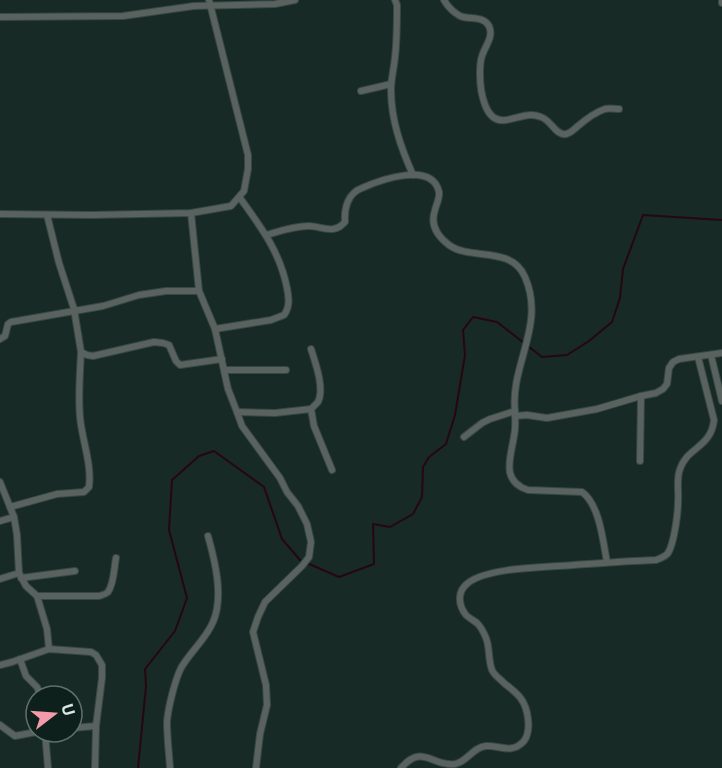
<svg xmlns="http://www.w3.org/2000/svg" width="722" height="768" font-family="'Public Sans',sans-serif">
	<rect width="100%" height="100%" fill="#172a25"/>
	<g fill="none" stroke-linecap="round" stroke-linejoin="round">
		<polyline stroke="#26070f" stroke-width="2" points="138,768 146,686 145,669 175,631 187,598 169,530 172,480 199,456 214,451 264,487 282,539 300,560 339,577 374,564 373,524 390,527 413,514 422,497 423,467 429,457 446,444 455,415 465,355 463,330 473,317 497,322 542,357 567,355 589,341 612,322 620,298 623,269 643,215 722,220"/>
		<g stroke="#364843" stroke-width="8">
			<g id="street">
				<path d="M 395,0 L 397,5 C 397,23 397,40 395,57 C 394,68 391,79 391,90 C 391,120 401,148 413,175"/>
				<path d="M 444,0 C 448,7 453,12 460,16 C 469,20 483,15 489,26 C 494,37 485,46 482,56 C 480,61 480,68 480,74 C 480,89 484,124 506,120 C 519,118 528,112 541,117 C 551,120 556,136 566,134 C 571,133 574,129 578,126 C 585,120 596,112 605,109 C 609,108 615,109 619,109"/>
				<polyline points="722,1 722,3"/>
				<polyline points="0,17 123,16 194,6 275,4 295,0"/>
				<polyline points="361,91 391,84"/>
				<polyline points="191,213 199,291 215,329 228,389 237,412 242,426 280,478 287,492 298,506 307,524 311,542 309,557 302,566 265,602 258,617 253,632 266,685 267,705 260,734 256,768"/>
				<polyline points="0,214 91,215 191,213 231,206 244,191 248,169 248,155 209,0"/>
				<polyline points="47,215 59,263 74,309 81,352 87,355 93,356 154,342 163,343 169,345 176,361 180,365 222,359"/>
				<path d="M 266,235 C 280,231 294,226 309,226 C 317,226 325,230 333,229 C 339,228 341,226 345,222 C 344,208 348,193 362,188 C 380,180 432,161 439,192 C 440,198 436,205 435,210 C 430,224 437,236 449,245 C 471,261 511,245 525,277 C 546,325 510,365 515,411"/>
				<path d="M 215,329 L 271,320 L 284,315 C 290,307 289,298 287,288 C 280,252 261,227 240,198"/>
				<polyline points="0,339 5,336 8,324 11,322 103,306 139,295 166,291 199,291"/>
				<path d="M 311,349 C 315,362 325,388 318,402 C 316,404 313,407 311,409 L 314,426 L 332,470"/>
				<polyline points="711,355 722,401"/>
				<polyline points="225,370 286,370"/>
				<polyline points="237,412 275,413 311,409"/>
				<polyline points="515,416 527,415 547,418 597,409 641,396 656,393 663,389 667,384 669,368 673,362 679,359 722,353"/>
				<path d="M 464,437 L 482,423 L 490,419 L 515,411 C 515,419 516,428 514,436 C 511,457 500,481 528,490 L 582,492 C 600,505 603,542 607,562"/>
				<polyline points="640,461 641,396"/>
				<polyline points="0,482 14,517 17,535 19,573 26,586 37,596 47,629 49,649"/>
				<path d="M 10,507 L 57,494 L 84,492 L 89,487 C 92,464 82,440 80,417 C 78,395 80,374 81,352"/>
				<polyline points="0,521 14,517"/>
				<polyline points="21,578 75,571"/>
				<polyline points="0,579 19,573"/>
				<path d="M 37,596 L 99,596 C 102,595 105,595 108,592 C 114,584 114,568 116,558"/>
				<polyline points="20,659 26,676 37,687 41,696"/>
				<polyline points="0,665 12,662 49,649 91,652 96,655 102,665 102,678 96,726 95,768"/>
				<polyline points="0,725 15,736 36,732"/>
				<polyline points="72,728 96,726"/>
				<polyline points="45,732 48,768"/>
				<path d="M 170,768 C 169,753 167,737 167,722 C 168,708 175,680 181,668 C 190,652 206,639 213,622 C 224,597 215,561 208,536"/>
				<path d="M 401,768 C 423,743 432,767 455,764 C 467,762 473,747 486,746 C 500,745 511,755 524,741 C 529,734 529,727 528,719 C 526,700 518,694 504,683 C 500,679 494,675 492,670 C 488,660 490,648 486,638 C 484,633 481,627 477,623 C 473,620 469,618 466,615 C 458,605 457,591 468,583 C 488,567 549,567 574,565 C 602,563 629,561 656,560 C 661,558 665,557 668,553 C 674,544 678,513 678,502 C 679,491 676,479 680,469 C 687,447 711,448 714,420 L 698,357"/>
			</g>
		</g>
		<use href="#street" stroke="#59625f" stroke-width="6"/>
	</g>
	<g transform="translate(54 714) rotate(73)"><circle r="28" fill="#0e201b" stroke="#60706b" stroke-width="1.5"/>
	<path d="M0-4.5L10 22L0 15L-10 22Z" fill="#f39aab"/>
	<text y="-9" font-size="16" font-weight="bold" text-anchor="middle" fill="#dbe7e3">U</text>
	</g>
</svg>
